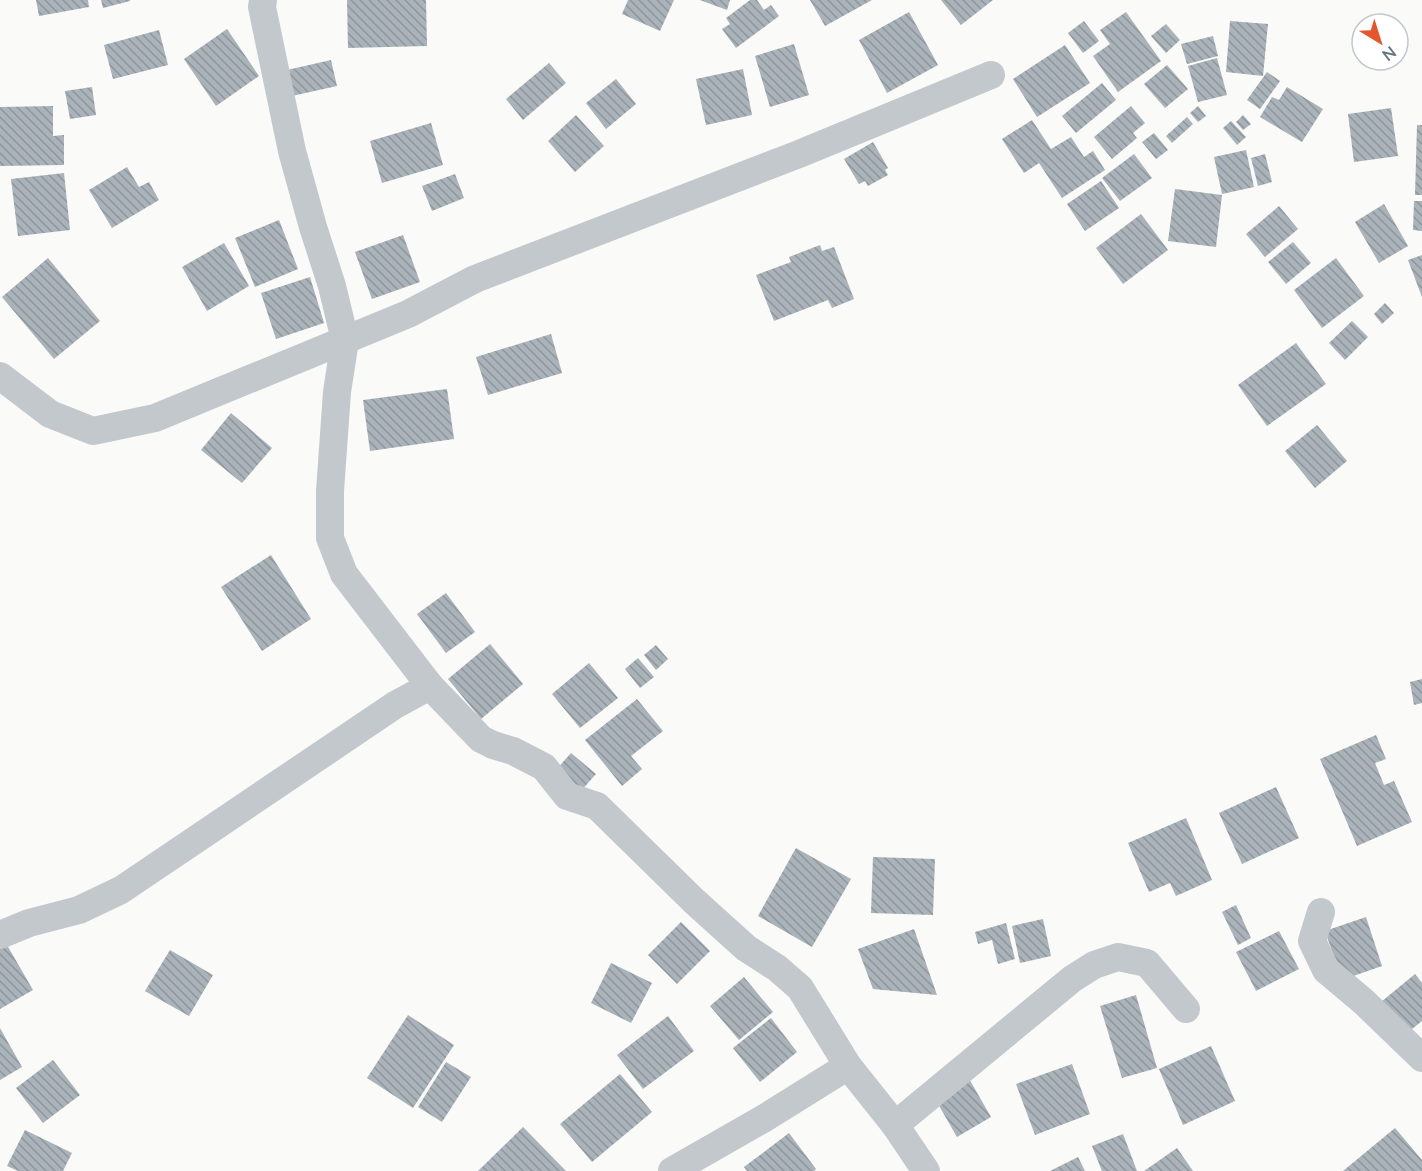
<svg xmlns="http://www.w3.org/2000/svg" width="1422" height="1171" font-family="Lato,sans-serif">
	<defs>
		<pattern id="building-back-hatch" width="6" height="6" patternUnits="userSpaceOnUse" patternTransform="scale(1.5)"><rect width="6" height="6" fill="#aab3b9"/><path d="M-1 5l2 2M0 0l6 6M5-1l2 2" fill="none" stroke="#8e969c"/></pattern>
	</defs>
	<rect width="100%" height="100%" fill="#fafaf8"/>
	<g fill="url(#building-back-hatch)">
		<polygon points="36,0 88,0 89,7 39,16"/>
		<polygon points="101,0 130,0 130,1 103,8"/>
		<polygon points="347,0 426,0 427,46 348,48"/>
		<polygon points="628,0 674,0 660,31 622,14"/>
		<polygon points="700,0 730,0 727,10"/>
		<polygon points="750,0 757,0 764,10 771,5 779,16 736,48 722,29 730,24 726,18"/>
		<polygon points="810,0 872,0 825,26"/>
		<polygon points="941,0 993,0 961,25"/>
		<polygon points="909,12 938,65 887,93 859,40"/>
		<polygon points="1126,12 1161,61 1118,92 1093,56 1110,44 1100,30"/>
		<polygon points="1084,21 1099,41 1083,53 1068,33"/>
		<polygon points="1230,21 1268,24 1263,76 1226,72"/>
		<polygon points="1166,24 1180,40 1166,53 1151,36"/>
		<polygon points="227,29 259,76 216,106 184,59"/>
		<polygon points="159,30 168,65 113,79 104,45"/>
		<polygon points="1213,36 1218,56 1187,64 1181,44"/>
		<polygon points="794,44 809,95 770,107 755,56"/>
		<polygon points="1065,45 1090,83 1037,117 1013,79"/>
		<polygon points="1217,58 1227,95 1198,102 1188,66"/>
		<polygon points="331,60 337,86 292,96 287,70"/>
		<polygon points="549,63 566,83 523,120 506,99"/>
		<polygon points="1167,65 1188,89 1165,108 1144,84"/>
		<polygon points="743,69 752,115 706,125 696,79"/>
		<polygon points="1267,72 1280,81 1260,109 1247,100"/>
		<polygon points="616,79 636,104 606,129 586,103"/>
		<polygon points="1102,83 1116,100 1076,133 1062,116"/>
		<polygon points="92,87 96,115 70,119 65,91"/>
		<polygon points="1287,87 1323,109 1302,142 1260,117 1272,97 1279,100"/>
		<polygon points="53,106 53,136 64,135 64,165 0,166 0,107"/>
		<polygon points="1131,106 1145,123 1133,133 1137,138 1112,159 1094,137"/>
		<polygon points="1198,106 1206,116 1198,122 1190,113"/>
		<polygon points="1391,108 1398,156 1354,162 1348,114"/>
		<polygon points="576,115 604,146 575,172 548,141"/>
		<polygon points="1243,115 1251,124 1243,130 1236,122"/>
		<polygon points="1187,117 1193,124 1172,143 1166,136"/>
		<polygon points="1032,120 1051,149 1071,137 1084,157 1093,151 1105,170 1062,198 1039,163 1024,173 1002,139"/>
		<polygon points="1231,121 1246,137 1237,145 1223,128"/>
		<polygon points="431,123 443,165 382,183 370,141"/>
		<polygon points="1417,125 1422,125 1422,195 1415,195"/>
		<polygon points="1154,133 1168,150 1156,159 1142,142"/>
		<polygon points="873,142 888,168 885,170 888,175 868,186 865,181 859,184 844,159"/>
		<polygon points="1246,150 1254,187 1222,194 1214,157"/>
		<polygon points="1134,154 1152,178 1120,201 1102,178"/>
		<polygon points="1265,154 1272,182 1258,186 1251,158"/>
		<polygon points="127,167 139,187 149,182 159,200 112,228 89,190"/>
		<polygon points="64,173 70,230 18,236 11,179"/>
		<polygon points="455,174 464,198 432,211 422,186"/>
		<polygon points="1101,181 1119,208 1085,231 1067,204"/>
		<polygon points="1175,189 1222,195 1216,247 1168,241"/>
		<polygon points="1414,201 1422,201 1422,231 1413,230"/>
		<polygon points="1384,204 1408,246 1379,263 1355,222"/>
		<polygon points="1279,206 1298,229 1265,257 1246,234"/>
		<polygon points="1141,214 1168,250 1123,284 1096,248"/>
		<polygon points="279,220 298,269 255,287 235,238"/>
		<polygon points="403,235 420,282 372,299 355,252"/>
		<polygon points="1293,242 1311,263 1286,284 1268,262"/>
		<polygon points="224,243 249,286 207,311 182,267"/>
		<polygon points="820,245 822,251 834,247 854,299 832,308 828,300 774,321 756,275 791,262 789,257"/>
		<polygon points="1422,255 1422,297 1408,260"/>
		<polygon points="48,258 100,321 54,359 2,297"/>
		<polygon points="1336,258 1364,296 1322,328 1294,290"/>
		<polygon points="310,277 324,323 276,339 261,293"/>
		<polygon points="1385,303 1394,313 1382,324 1374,314"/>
		<polygon points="1352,321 1368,337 1345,360 1329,343"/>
		<polygon points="551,334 562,373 488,395 476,357"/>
		<polygon points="1296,343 1326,384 1267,426 1238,385"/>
		<polygon points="447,389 454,439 370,451 363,400"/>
		<polygon points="231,413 272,448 242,483 201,450"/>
		<polygon points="1317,425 1347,461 1315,488 1285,451"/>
		<polygon points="271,555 311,619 262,651 221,587"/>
		<polygon points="446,593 475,632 446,653 417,614"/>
		<polygon points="490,644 523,684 481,719 448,679"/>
		<polygon points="656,645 668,659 656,670 644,655"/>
		<polygon points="638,658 654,677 640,688 625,669"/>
		<polygon points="589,663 618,698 580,728 552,694"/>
		<polygon points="1422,679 1422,703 1414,705 1410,682"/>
		<polygon points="637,699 663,731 631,756 642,769 622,786 585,740"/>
		<polygon points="1376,735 1386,759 1375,763 1384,785 1394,781 1412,822 1357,846 1320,759"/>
		<polygon points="571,753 596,774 580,792 555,771"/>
		<polygon points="1276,787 1299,838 1242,864 1219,813"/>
		<polygon points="1186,818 1212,880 1176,896 1170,883 1149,892 1128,843"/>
		<polygon points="796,848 851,879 812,947 758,916"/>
		<polygon points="873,857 935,859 933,915 871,913"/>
		<polygon points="1236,905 1251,938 1238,945 1222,912"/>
		<polygon points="1366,917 1382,966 1342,980 1325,931"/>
		<polygon points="1043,919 1051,956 1020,963 1012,926"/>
		<polygon points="681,922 710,951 677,984 648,955"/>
		<polygon points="1006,923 1015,959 998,964 992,940 978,944 975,932"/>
		<polygon points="914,929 937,995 873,989 858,949"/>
		<polygon points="1279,931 1299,969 1256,991 1236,952"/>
		<polygon points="7,945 33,990 0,1009 0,949"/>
		<polygon points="170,950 213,975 189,1016 145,991"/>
		<polygon points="611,963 652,983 631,1023 591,1003"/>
		<polygon points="1415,974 1422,983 1422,1021 1407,1033 1381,1002"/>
		<polygon points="744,977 773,1012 739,1040 710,1006"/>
		<polygon points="1136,995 1157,1068 1122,1078 1100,1006"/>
		<polygon points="408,1015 454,1045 413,1108 367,1078"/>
		<polygon points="668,1016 694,1051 643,1089 617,1055"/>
		<polygon points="771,1018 797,1052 760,1082 733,1048"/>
		<polygon points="0,1028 22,1067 0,1080"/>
		<polygon points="1211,1046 1235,1101 1183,1125 1159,1069"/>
		<polygon points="53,1060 80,1095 43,1123 16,1088"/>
		<polygon points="446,1062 471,1077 442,1122 418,1107"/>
		<polygon points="1072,1064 1090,1114 1035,1135 1016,1084"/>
		<polygon points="620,1074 652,1112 592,1162 560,1124"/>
		<polygon points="968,1077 991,1117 957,1137 934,1097"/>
		<polygon points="523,1127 566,1171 478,1171"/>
		<polygon points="1395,1128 1422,1160 1422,1171 1343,1171"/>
		<polygon points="25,1130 72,1153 63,1171 18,1171 7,1166"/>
		<polygon points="789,1133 816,1169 814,1171 747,1171 744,1167"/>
		<polygon points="1123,1134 1137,1171 1102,1171 1092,1146"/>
		<polygon points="1177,1148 1193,1171 1144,1171"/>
		<polygon points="1078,1157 1085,1171 1050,1171"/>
	</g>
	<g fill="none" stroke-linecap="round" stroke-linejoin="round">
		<g stroke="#c3c8cc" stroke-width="28">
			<polyline points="263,0 262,7 292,151 313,227 332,286 345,340 337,392 330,491 330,538 344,574 430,686 481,739 493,745 513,751 544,767 567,796 597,806 694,901 746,948 777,968 800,988 848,1066 895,1125 926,1171"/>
			<polyline points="0,376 50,414 93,431 155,418 408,314 475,279 799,154 991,75"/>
			<polyline points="1321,912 1312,941 1326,970 1364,1002 1422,1058"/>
			<polyline points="0,935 29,923 79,910 121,890 395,705 430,686"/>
			<polyline points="895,1125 1072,979 1094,965 1118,957 1147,963 1186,1009"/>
			<polyline points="672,1171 763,1119 848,1066"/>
		</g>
	</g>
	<g transform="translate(1380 42) rotate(142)"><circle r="28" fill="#ffffff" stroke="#c1c8cd" stroke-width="1.5"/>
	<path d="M0-4.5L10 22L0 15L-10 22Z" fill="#e4572e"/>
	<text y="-9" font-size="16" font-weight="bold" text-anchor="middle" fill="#657683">N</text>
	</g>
</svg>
